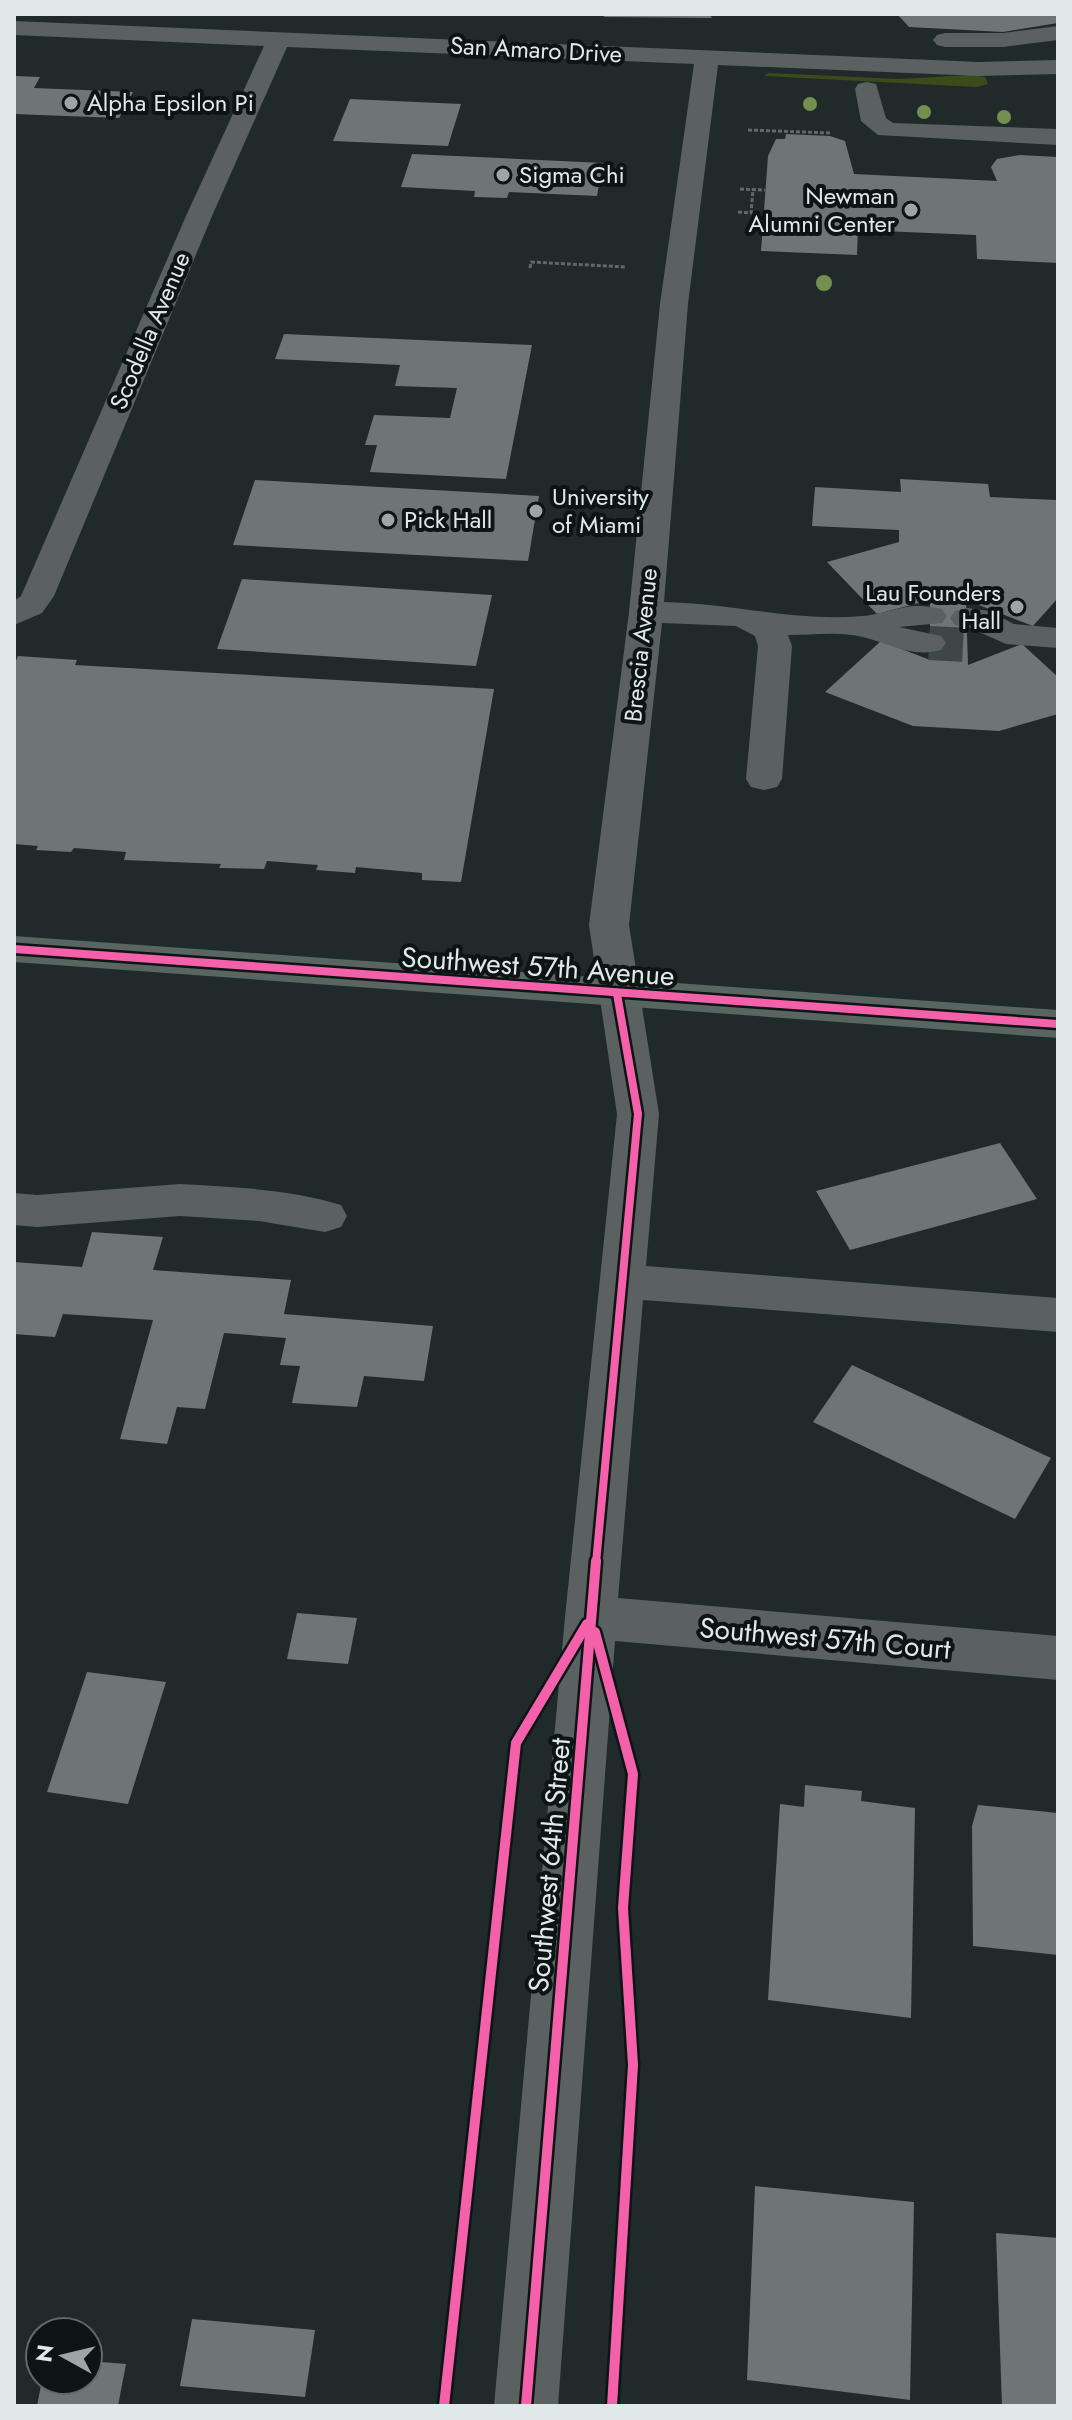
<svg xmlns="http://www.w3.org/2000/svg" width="1072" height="2420" font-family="Jost,sans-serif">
	<rect width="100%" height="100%" fill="#202a2a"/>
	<polygon fill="#3a4c1a" points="768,73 899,79 971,75 985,77 988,84 977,87 764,76"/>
	<g fill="#6d7576">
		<polygon points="604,14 709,14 712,18 604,17"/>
		<polygon points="897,14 1058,14 1058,23 1003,32 909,27"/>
		<polygon points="14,76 40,77 34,88 133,92 119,118 14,114"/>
		<polygon points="350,99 461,104 448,146 333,141"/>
		<polygon points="786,134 830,136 845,141 854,174 997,181 991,167 997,159 1020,155 1058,157 1058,263 977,259 976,235 858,230 857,255 761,251 768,156 776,139 785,139"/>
		<polygon points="412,154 603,163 597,196 509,192 507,198 474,197 475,191 401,187"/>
		<polygon points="284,334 532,345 506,479 370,472 377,445 365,445 374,415 450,418 457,388 395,386 400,365 275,359"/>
		<polygon points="900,479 988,484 990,497 1058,500 1058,598 1033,626 966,600 968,665 1022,644 1058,677 1058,714 999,731 913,726 825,692 881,641 930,660 930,600 877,614 827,562 899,542 899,530 812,526 815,487 901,492"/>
		<polygon points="255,480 539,496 528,561 233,545"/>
		<polygon points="242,579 492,595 476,666 217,649"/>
		<polygon points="18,656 77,660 75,665 494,689 461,882 422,880 422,873 356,867 355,873 316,870 318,865 267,861 264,869 219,868 221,864 124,860 126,852 74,848 71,852 36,850 38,846 14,844 14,665"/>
		<polygon points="1000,1143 1037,1199 850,1250 816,1191"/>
		<polygon points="92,1232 163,1237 153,1270 291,1280 284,1314 433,1326 424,1381 364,1376 357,1407 292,1403 300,1366 280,1365 286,1338 224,1333 205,1409 177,1407 167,1444 120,1439 153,1320 63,1314 55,1337 14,1334 14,1262 82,1267"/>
		<polygon points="852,1365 1051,1458 1015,1519 813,1422"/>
		<polygon points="297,1613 357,1618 348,1664 287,1659"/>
		<polygon points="87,1672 166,1682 128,1804 47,1792"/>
		<polygon points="805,1785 862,1791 861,1801 915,1808 911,2018 768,2000 780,1804 804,1807"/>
		<polygon points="978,1805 1058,1813 1058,1955 973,1946 972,1826"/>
		<polygon points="755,2186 914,2202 910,2400 747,2380"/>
		<polygon points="996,2233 1058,2238 1058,2406 1002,2406"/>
		<polygon points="192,2319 315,2330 305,2397 180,2386"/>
		<polygon points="88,2361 126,2364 118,2406 37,2406 42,2380 88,2380"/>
	</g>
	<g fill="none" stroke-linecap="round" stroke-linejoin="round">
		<polyline stroke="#3d4747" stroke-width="34" stroke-dasharray="34 17" stroke-linecap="butt" points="929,643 968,645"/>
		<g stroke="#616868" stroke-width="3" stroke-dasharray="4 2" stroke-linecap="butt">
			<polyline points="748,130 830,133"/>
			<polyline points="740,189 765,190"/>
			<polyline points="738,212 751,213 753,189"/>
			<polyline points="530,268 531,262 626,267"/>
		</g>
		<g fill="#5b6161" fill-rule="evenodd">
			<path d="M 14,21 L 979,62 L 1058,60 L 1058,74 L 979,76 L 718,65 L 688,304 L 664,602 C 730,603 795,622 862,616 C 894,613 906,600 942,609 L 947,616 L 942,623 L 899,627 L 941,636 L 946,643 L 941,650 C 911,658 891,644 863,637 C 840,631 811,635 788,635 L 792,646 L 782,779 L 777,787 L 764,790 L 751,787 L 746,779 L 758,646 L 755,636 L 736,626 L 662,623 L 629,925 L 659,1114 L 646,1266 L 1058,1298 L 1058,1332 L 643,1300 L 618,1598 L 1058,1636 L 1058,1680 L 615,1641 L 558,2406 L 494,2406 L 565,1617 L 617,1114 L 589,925 L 629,612 L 660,304 L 694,64 L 287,47 L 212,216 L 54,596 L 42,613 L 14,625 L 14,601 L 21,596 L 186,216 L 264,46 L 14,35 Z"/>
			<polygon points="1058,26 1058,40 1003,47 945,47 937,45 933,40 937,35 945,33 1003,33"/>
			<polygon points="867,82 876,84 886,118 893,123 1058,129 1058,145 878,135 861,121 855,89 858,84"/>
			<polygon points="967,608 989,611 1014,624 1058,628 1058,648 1006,644 970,628 955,625 950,618 955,611"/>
			<path d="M 180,1184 C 234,1187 289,1189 341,1205 L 347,1216 L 341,1227 L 325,1232 L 259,1221 L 180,1216 L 37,1227 L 14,1225 L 14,1193 L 37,1195 Z"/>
		</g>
		<polygon fill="#586561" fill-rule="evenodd" points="14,936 1058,1010 1058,1038 14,962"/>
		<g stroke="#0d1414" stroke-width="13">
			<g id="cycleway-far1">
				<polyline points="14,949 1058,1024"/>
				<polyline points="596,1563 638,1114 617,994"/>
			</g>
		</g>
		<g stroke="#0d1414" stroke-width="15">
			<g id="cycleway">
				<polyline points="595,1632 633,1774 623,1908 633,2065 612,2406"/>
				<polyline points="444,2406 516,1743 587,1624"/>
				<polyline points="526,2406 596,1561"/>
			</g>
		</g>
		<use href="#cycleway-far1" stroke="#f560ab" stroke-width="8"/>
		<use href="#cycleway" stroke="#f560ab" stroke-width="10"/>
	</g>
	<g fill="#748f50">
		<circle cx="810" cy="104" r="7"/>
		<circle cx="924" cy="112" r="7"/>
		<circle cx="1004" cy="117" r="7"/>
		<circle cx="824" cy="283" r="8"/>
	</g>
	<g fill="#9ca6a6" stroke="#0d1414" stroke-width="3">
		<circle cx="71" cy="103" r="8"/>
		<circle cx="503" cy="175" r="8"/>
		<circle cx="911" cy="210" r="8"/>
		<circle cx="536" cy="511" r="8"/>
		<circle cx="388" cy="520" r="8"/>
		<circle cx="1017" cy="607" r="8"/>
	</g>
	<g text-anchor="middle" stroke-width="8" stroke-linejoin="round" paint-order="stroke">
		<g font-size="24" fill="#dfe9e9" stroke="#0d1414">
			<text transform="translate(536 50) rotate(3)" y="8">San Amaro Drive</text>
			<text transform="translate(150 331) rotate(-67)" y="8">Scodella Avenue</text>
			<text transform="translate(641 645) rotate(-84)" y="8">Brescia Avenue</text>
		</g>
		<g font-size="24" fill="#dfe9e9" stroke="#0d1414" text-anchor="start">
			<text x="87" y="111">Alpha Epsilon Pi</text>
			<text x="519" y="183">Sigma Chi</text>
			<text x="895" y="204" text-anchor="end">Newman<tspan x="895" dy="28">Alumni Center</tspan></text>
			<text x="552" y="505">University<tspan x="552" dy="28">of Miami</tspan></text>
			<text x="404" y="528">Pick Hall</text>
			<text x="1001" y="601" text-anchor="end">Lau Founders<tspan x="1001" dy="28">Hall</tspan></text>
		</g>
		<g font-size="28" fill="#dfe9e9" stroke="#0d1414">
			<text transform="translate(538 966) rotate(4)" y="10">Southwest 57th Avenue</text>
			<text transform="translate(825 1638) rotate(5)" y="10">Southwest 57th Court</text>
			<text transform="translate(549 1865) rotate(-85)" y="10">Southwest 64th Street</text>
		</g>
	</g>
	<rect width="1072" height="2420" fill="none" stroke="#dfe9e9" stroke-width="32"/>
	<g transform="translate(64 2356) rotate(278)"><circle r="38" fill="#0d1414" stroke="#616969" stroke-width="2"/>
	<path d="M0-6L14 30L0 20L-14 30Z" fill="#9ca6a6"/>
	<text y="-12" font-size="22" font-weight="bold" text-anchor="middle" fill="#dfe9e9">N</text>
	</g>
</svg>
